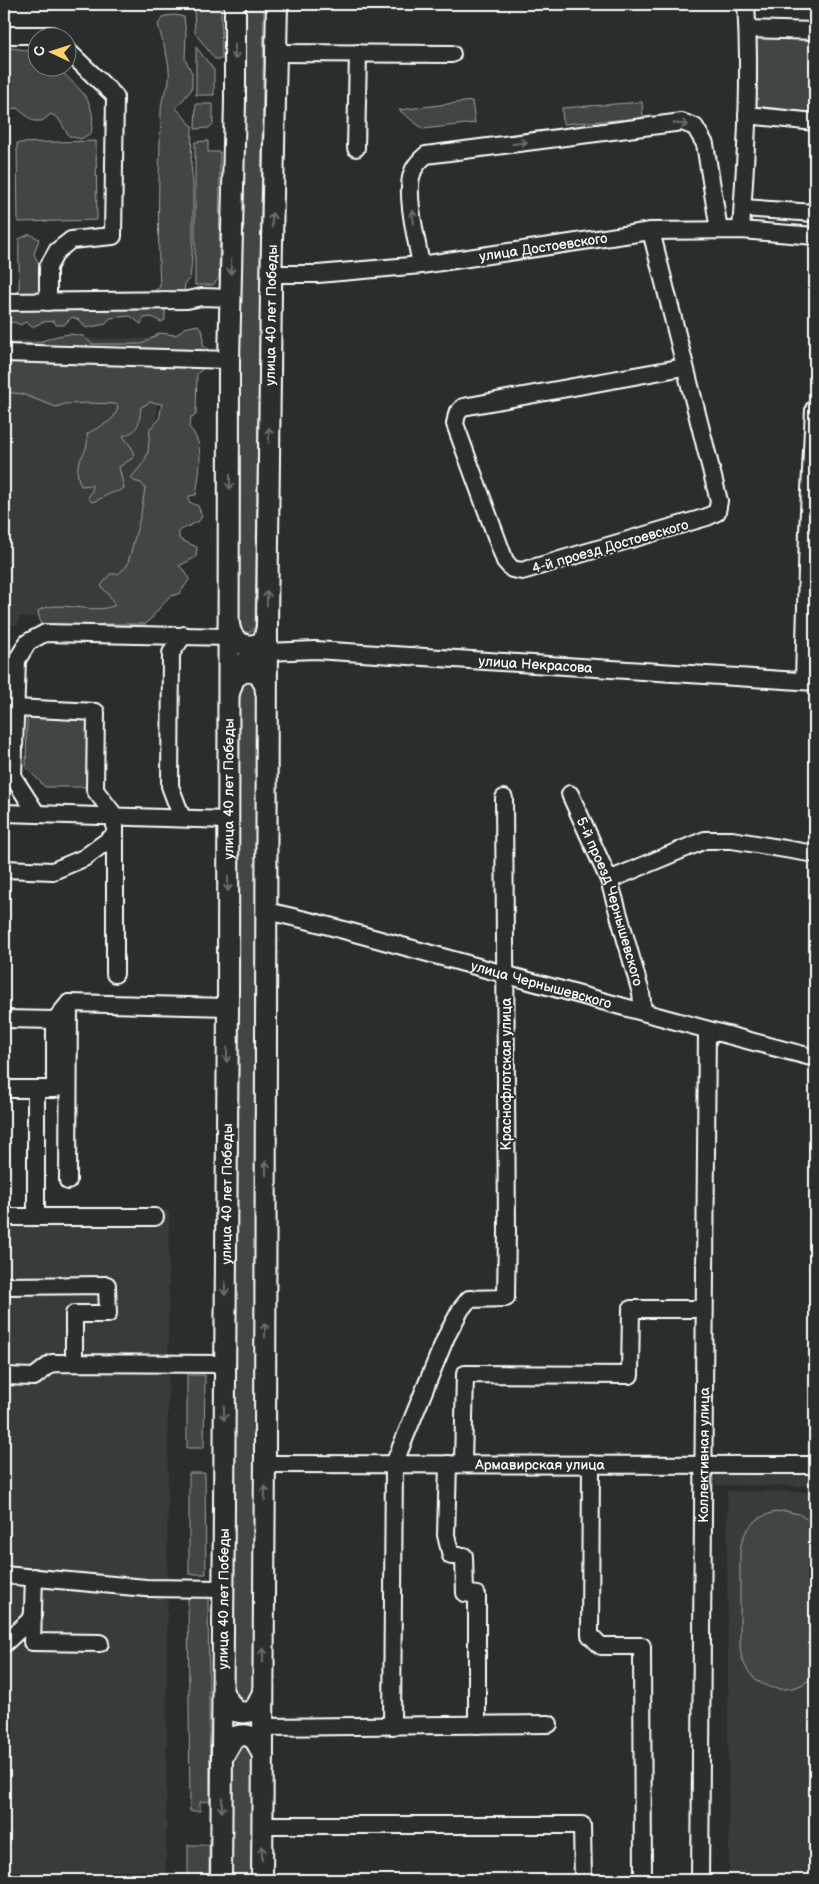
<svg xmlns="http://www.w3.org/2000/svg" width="819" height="1884" font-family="'Balsamiq Sans',sans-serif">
	<rect width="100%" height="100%" fill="#2a2d2e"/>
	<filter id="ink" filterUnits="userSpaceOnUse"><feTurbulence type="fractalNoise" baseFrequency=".02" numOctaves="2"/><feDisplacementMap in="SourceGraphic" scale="10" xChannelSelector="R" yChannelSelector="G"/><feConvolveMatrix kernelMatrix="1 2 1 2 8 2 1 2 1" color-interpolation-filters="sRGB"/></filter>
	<g filter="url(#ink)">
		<g fill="#373a3b">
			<polygon points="157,338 155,620 19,617 18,625 4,625 4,340"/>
			<polygon points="4,1210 169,1211 166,1880 4,1880"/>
			<polygon points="716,1472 815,1472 815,1486 715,1485"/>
			<polygon points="727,1491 815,1492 815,1873 729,1874"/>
		</g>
		<g fill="#414445" stroke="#a0a2a2">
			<polygon points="194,4 221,4 222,59 215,59 195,33"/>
			<path d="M 243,4 L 264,4 L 255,625 L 254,629 C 246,635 242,632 236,626 Z"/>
			<path d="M 175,15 L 184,17 L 186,34 L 185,59 L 192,73 L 192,89 L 176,108 L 192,126 L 191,165 L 193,185 L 193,239 L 191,270 L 190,278 L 185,283 L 184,295 L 175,306 L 165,309 L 165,320 L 161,322 L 152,317 L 144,318 L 141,324 L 130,316 L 110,318 L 106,324 L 86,328 L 79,320 L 72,317 L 64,325 L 56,325 L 54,321 L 43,322 L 32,327 L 26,322 L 20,325 L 15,322 L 4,324 L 4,301 L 19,291 C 20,273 18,256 19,239 L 30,234 L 39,239 L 34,254 L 56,300 L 147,296 L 160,287 C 157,229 159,171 161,112 C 161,107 162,99 164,94 C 167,88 169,86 169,80 C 171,61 162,42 158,24 L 165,16 Z"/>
			<polygon points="752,36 815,39 815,116 755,111"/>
			<path d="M 4,47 L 25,50 L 37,55 L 38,68 L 59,69 C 80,90 98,101 91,133 L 81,139 L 69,136 L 58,118 L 51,114 L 42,121 L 33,121 L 17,108 L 10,109 L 6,127 L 4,127 Z"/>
			<polygon points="196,47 214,70 214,95 196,95"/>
			<polygon points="472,101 475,123 423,129 399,110"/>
			<polygon points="642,102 643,118 563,124 562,108"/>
			<polygon points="196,104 213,104 213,124 209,128 195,129"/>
			<polygon points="96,141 97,220 18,222 17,143"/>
			<polygon points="208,141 208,152 220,152 219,278 213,285 195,285 195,142"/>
			<path d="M 198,325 L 203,332 L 203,346 L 207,348 L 211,361 L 197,374 L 196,415 L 191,417 L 189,427 C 206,444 199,473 196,495 L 189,496 L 189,502 L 198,506 L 202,516 L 199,521 L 179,531 L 179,539 L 197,547 L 196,557 L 179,566 L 186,572 L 189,580 L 180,593 L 169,597 L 146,624 L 103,624 L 57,635 L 41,625 L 38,611 C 57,598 94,616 115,605 L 109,595 L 101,586 L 110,574 L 118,574 L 127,566 L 141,514 L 145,488 L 141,483 L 134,481 L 131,478 L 144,462 L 148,452 L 150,428 L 159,420 L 162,404 L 150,402 L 141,407 C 139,422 140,431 123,436 L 132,448 L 134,457 L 119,467 L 124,488 C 119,492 116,491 112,493 C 105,495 100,500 92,502 L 88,498 L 92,491 L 92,485 L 81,486 C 69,459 91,457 87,434 C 100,425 114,424 118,407 L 116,404 L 89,403 L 65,404 L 56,407 L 22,394 L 4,392 L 4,344 L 36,343 L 57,336 L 70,334 L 83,336 L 92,344 L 142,344 L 160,333 L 176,335 L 184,328 Z"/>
			<polygon points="250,680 256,686 256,691 254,1691 252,1698 242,1702 237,1700 232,1688 236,687"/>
			<polygon points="27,717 90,720 88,787 45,787 26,767"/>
			<polygon points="187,1375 205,1375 204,1448 187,1448"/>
			<polygon points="189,1473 205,1473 206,1574 189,1574"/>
			<path d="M 785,1511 L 799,1514 L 815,1525 L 815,1675 C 787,1703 744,1687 740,1648 L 740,1552 C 742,1527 760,1512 785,1511 Z"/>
			<polygon points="188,1596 208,1596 210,1801 200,1802 200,1811 190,1811"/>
			<polygon points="244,1744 251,1747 254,1754 252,1880 230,1880 232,1755 238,1745"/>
			<rect x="188" y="1845" width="21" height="35"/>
		</g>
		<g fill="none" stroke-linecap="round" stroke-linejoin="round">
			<g stroke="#fff" stroke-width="20">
				<g id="minor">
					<polyline points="748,29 815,31"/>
					<polyline points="4,35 51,35 53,38"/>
					<polyline points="275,53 452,54"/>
					<polyline points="747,115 815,122"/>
					<polyline points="356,148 358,53"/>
					<polyline points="743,208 815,213"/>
					<path d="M 741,230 C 746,155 751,79 746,4"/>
					<polyline points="651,231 719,501 717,512 707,517 522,571 512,569 505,561 455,424 457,414 463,407 684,367"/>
					<path d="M 421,265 C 417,242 405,194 412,174 C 414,166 420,160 426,155 L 682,122 L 695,127 L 705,144 L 719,230"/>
					<path id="s1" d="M 271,274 L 318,274 L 421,265 L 651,231 L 741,230 L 815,236"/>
					<polyline points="4,302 187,300 202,297 231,298"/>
					<polyline points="48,302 48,267 57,251 71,240 113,236 115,96 68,51"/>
					<polyline points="4,353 229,360"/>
					<path id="s2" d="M 229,667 L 267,652 L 315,650 L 815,682"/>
					<polyline points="804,681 808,532 814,409"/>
					<polyline points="15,708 96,712 95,790 115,816 115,974"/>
					<path id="s3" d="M 570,794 L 609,880 L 641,993 L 643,1011"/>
					<polyline points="4,813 228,820"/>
					<polyline points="37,814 13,777 17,660 28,642 45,633 229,637"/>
					<polyline points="182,818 170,786 171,653 184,635"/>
					<polyline points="4,869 53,871 84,858 115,835"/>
					<polyline points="609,880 705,840 732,840 815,854"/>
					<path id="s4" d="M 267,911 L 314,922 C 481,967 648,1015 815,1058"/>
					<polyline points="4,1019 55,1020 69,1003 228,1007"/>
					<polyline points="4,1089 55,1089 55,1020"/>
					<polyline points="36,1089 36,1216"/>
					<polyline points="68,1181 69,1003"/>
					<polyline points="4,1217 155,1217"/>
					<polyline points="4,1286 107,1285 108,1314 74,1314 74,1363"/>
					<polyline points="4,1376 34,1377 52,1363 224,1364"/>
					<path id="s5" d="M 265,1464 L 815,1465"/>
					<polyline points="448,1464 446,1535 451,1556 464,1556 465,1593 477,1595 477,1725"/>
					<polyline points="463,1464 465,1374 630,1375 631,1309 704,1309"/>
					<polyline points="591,1464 590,1635 601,1646 642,1646 643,1880"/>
					<polyline points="4,1575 146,1588 223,1589"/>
					<polyline points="34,1577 32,1642 100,1643"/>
					<polyline points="4,1644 33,1617"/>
					<polyline points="392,1726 394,1464 446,1337 461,1309 469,1299 506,1298 507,1231 504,798"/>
					<polyline points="264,1727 549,1724"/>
					<polyline points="263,1825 582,1825 583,1880"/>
					<path id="s6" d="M 700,1880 L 707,1030"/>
				</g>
			</g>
			<g stroke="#fff" stroke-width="24">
				<g id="major">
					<path d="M 229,624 C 231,643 249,652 264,640 L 267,627"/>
					<polyline points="229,693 234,678 245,671 258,673 265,685 266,692"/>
					<path d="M 223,1693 L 235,1711 C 253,1716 257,1708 263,1692"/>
					<path d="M 223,1756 L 234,1737 C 253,1731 257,1741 263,1756"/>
					<path id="s7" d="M 221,1880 L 228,1007 L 229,360 L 235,101 L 235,4"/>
					<path id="s8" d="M 262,1880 L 265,1454 L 267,626 L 271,290 L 277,4"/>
				</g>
			</g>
			<use href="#minor" stroke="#2a2d2e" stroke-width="16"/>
			<use href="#major" stroke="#2a2d2e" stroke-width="20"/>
		</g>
		<defs><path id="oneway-shaft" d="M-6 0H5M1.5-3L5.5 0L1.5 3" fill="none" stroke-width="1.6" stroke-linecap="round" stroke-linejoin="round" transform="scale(1.25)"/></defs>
		<g stroke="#6a6c6d">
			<use href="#oneway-shaft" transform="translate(235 52) rotate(90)"/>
			<use href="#oneway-shaft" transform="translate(681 124) rotate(6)"/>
			<use href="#oneway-shaft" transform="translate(520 143) rotate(-7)"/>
			<use href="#oneway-shaft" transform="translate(413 217) rotate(-98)"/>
			<use href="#oneway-shaft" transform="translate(272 220) rotate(-89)"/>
			<use href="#oneway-shaft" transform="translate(231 267) rotate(91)"/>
			<use href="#oneway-shaft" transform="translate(269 435) rotate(-89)"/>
			<use href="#oneway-shaft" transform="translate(230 482) rotate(90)"/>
			<use href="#oneway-shaft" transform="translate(267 598) rotate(-89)"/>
			<use href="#oneway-shaft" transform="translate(228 884) rotate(90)"/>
			<use href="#oneway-shaft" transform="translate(227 1055) rotate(91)"/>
			<use href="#oneway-shaft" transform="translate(266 1168) rotate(-90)"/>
			<use href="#oneway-shaft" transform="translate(225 1288) rotate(91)"/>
			<use href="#oneway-shaft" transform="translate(265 1330) rotate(-90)"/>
			<use href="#oneway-shaft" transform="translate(224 1413) rotate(90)"/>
			<use href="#oneway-shaft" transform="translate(265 1493) rotate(-89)"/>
			<use href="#oneway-shaft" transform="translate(263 1655) rotate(-89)"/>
			<use href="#oneway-shaft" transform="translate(222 1805) rotate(91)"/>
			<use href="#oneway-shaft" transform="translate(262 1853) rotate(-89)"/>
		</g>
	</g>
	<g text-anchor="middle" stroke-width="4" stroke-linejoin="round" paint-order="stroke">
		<g font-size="14" fill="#fff" stroke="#2a2d2e">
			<text dy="5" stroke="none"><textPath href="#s1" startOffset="274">улица Достоевского</textPath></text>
			<text dy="5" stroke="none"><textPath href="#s8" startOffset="1565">улица 40 лет Победы</textPath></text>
			<text transform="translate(610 546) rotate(-16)" y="5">4-й проезд Достоевского</text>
			<text dy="5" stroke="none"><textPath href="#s2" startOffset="310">улица Некрасова</textPath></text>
			<text dy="5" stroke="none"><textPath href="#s7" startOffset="1091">улица 40 лет Победы</textPath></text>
			<text dy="5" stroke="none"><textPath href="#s3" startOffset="115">5-й проезд Чернышевского</textPath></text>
			<text dy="5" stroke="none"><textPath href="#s4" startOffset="284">улица Чернышевского</textPath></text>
			<text transform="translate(506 1074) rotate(-90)" y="5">Краснофлотская улица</text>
			<text dy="5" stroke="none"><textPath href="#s7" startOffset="686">улица 40 лет Победы</textPath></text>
			<text dy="5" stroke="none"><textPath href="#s6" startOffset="425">Коллективная улица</textPath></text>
			<text dy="5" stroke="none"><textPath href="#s5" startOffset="275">Армавирская улица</textPath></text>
			<text dy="5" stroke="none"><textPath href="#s7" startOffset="281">улица 40 лет Победы</textPath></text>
		</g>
	</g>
	<rect width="819" height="1884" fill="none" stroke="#2a2d2e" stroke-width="20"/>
	<rect x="10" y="10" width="799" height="1864" fill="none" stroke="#fff" stroke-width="2" filter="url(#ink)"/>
	<g transform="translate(52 52) rotate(274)"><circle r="24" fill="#2a2d2e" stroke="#7f8182"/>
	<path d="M0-4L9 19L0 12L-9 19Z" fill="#ffd166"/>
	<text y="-8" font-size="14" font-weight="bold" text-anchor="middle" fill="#ffffff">С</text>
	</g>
</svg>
